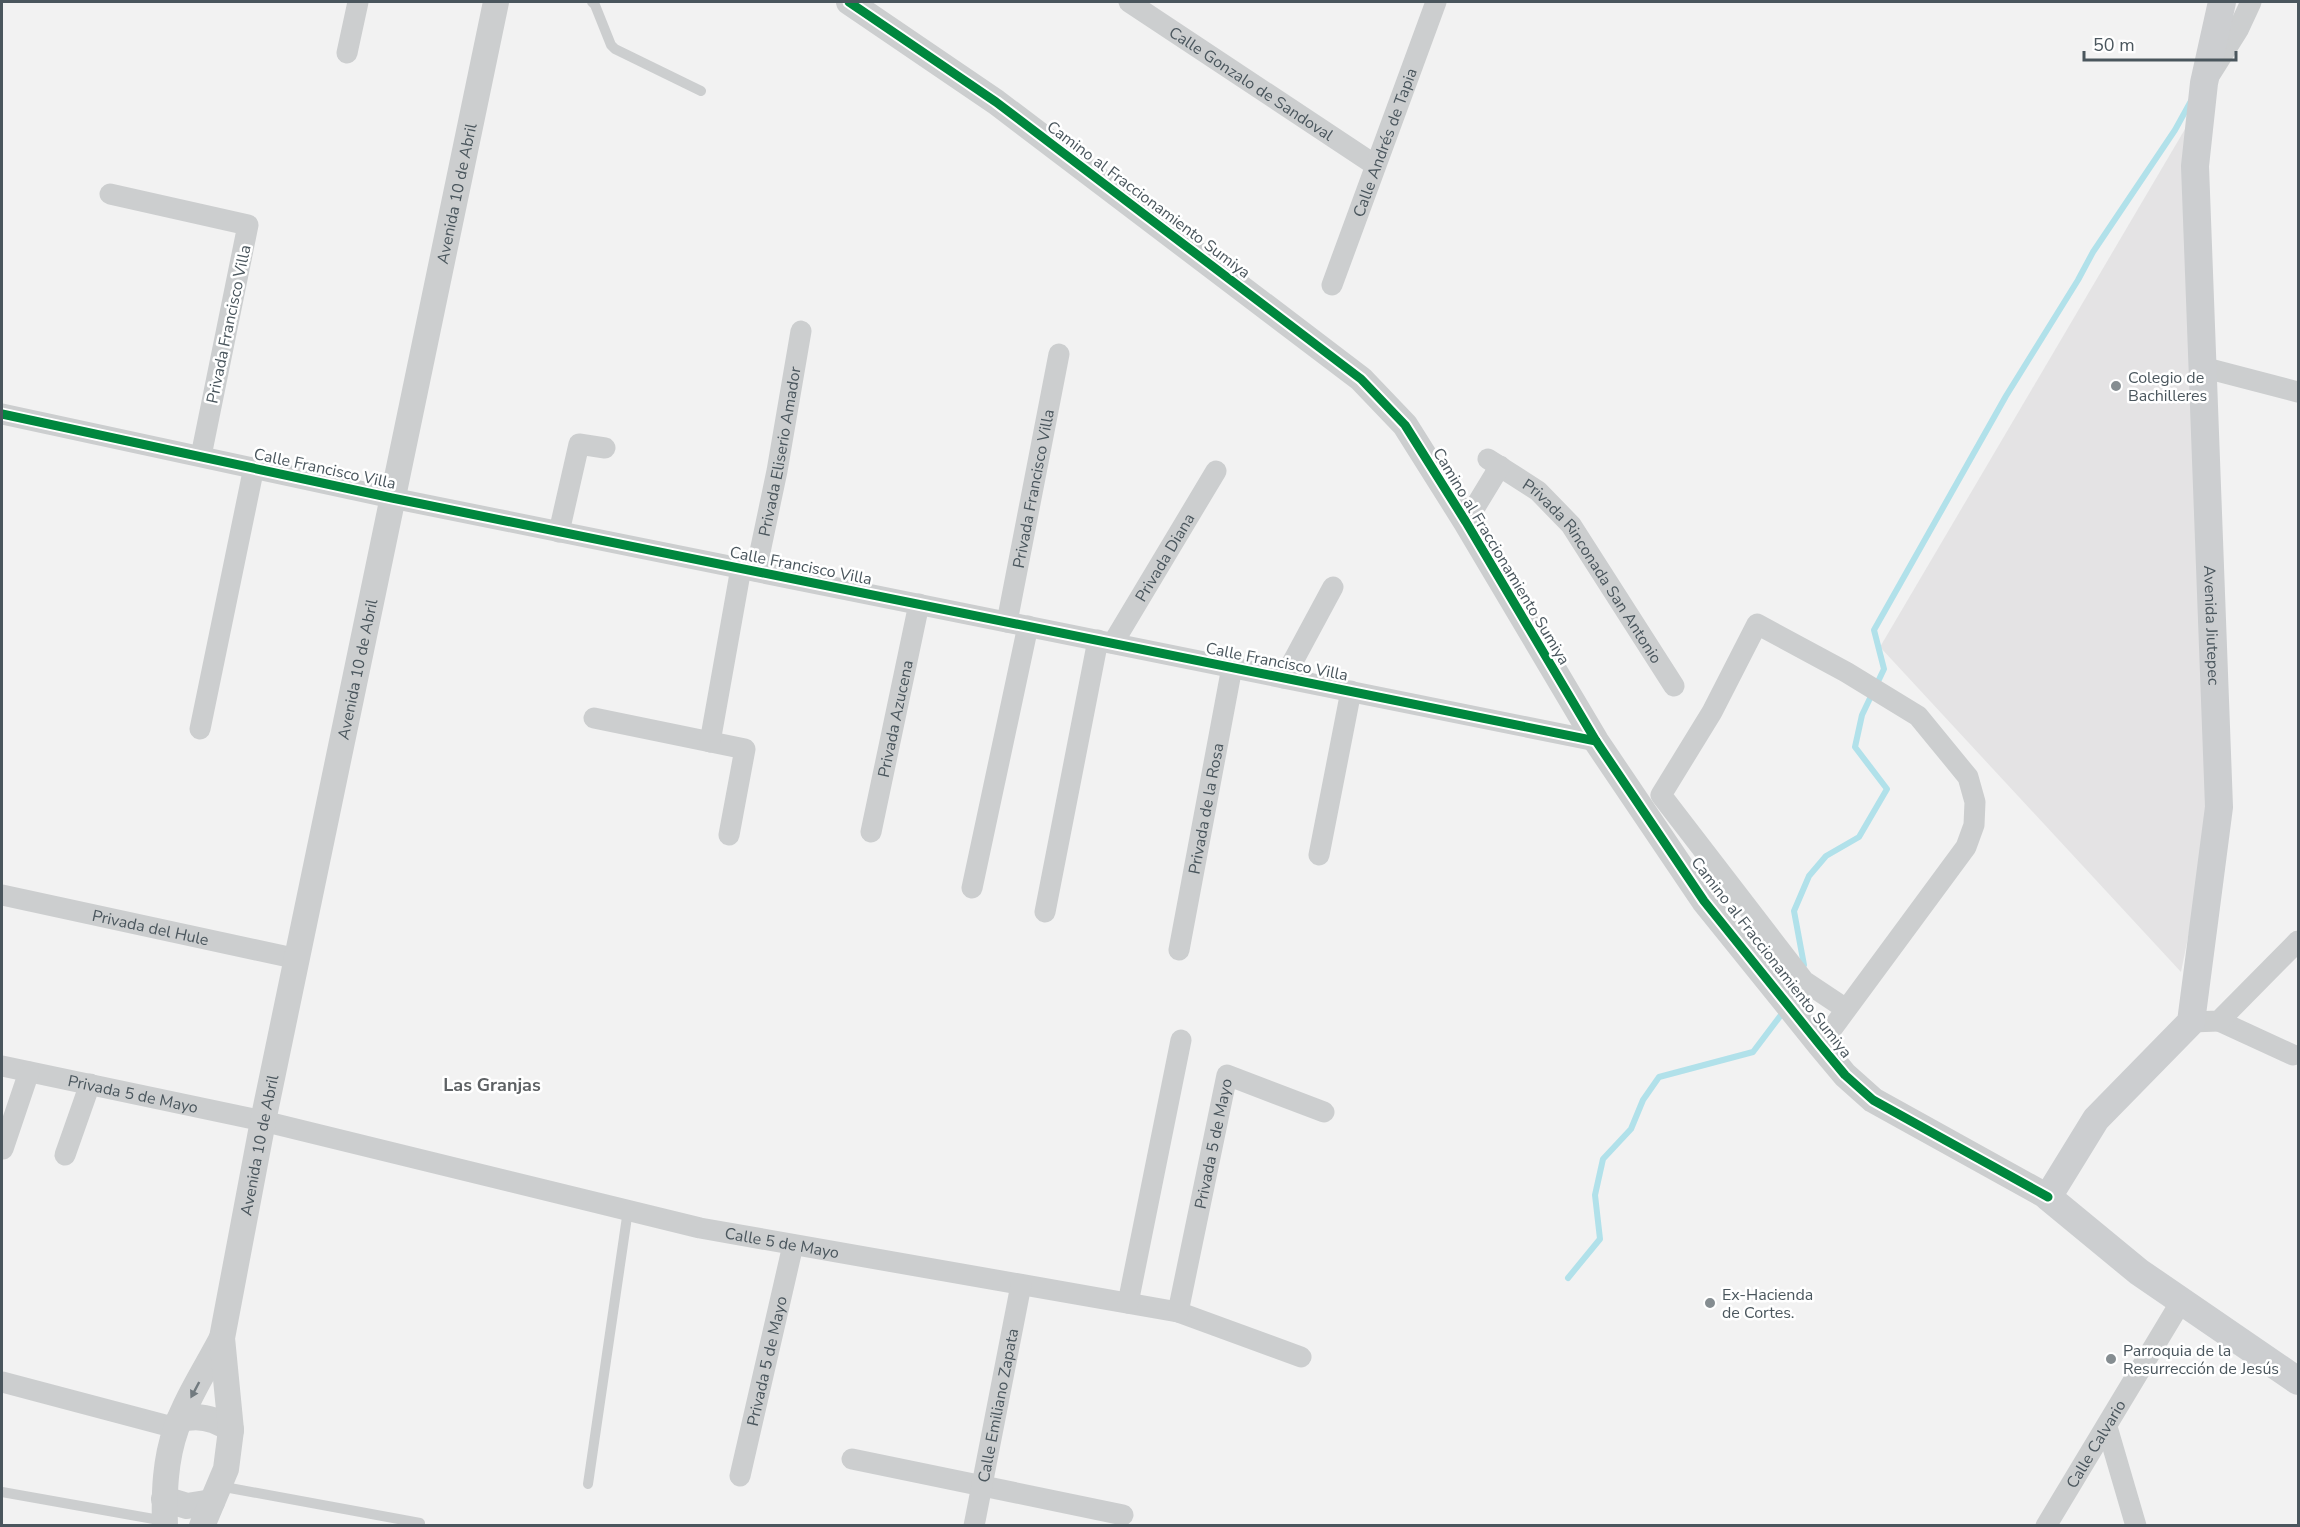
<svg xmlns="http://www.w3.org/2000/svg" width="2300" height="1527" font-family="'Nunito Sans',sans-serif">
	<rect width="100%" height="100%" fill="#f2f2f2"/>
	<polygon fill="#e4e3e4" points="2188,124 2215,804 2181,972 1880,647"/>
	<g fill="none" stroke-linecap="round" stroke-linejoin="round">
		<g stroke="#b1e1ea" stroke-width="6">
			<polyline points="1801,971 1804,965 1794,911 1809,876 1826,856 1859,837 1887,789 1855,747 1862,715 1884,669 1874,630 2006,396 2078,280 2093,252 2175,130 2191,101"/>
			<polyline points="1568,1278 1600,1239 1595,1195 1603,1159 1631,1129 1643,1100 1659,1077 1753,1052 1784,1011"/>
		</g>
		<g stroke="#cccecf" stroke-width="10">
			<polyline points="592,2 595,5 611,45 615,49 701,91"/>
			<polyline points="588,1484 628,1210"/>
			<polyline points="219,1486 420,1523"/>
			<polyline points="2,1492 165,1521"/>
		</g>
		<g stroke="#cccecf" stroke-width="21">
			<path id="s1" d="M 1129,2 L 1375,165"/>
			<polyline points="347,53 358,2"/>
			<polyline points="2211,73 2238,30 2251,2"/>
			<polyline points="110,194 248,225 201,456"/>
			<path id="s2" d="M 1332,285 L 1436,2"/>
			<polyline points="2202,367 2298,392"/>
			<polyline points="2,414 392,498 1596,741"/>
			<path id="s3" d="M 1488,459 L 1538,491 L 1571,525 L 1674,686"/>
			<polyline points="1466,522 1500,466"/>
			<polyline points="559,532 579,444 605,448"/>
			<path id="s4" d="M 756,571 L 777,471 L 801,331"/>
			<path id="s5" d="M 1007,622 L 1059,354"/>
			<path id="s6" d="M 1113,643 L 1216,471"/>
			<polyline points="1284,678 1333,587"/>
			<polyline points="594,718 745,749 729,835"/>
			<polyline points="200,729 254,467"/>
			<polyline points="710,742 741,568"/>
			<path id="s7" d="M 871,832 L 919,604"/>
			<polyline points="1319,855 1351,691"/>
			<polyline points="972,888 1028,626"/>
			<path id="s8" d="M 2,895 L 298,959"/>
			<polyline points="1045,912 1098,640"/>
			<path id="s9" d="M 1179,950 L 1232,667"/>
			<polyline points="2219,1021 2293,1055"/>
			<polyline points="2191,1022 2219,1021 2298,941"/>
			<polyline points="1820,1045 1966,847 1974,825 1975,802 1968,777 1918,716 1846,672 1757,624 1712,712 1661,795 1804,981 1846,1009"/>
			<path id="s10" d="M 2,1066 L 263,1121 L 700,1228 L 1178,1312 L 1301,1357"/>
			<polyline points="3,1149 29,1072"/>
			<polyline points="65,1155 90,1084"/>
			<polyline points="1128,1303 1181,1040"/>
			<path id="s11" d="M 1178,1312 L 1227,1075 L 1324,1112"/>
			<polyline points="2,1382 176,1428"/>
			<polyline points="2107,1427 2136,1526"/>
			<polyline points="852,1459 1123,1515"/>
			<path id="s12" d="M 740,1476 L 793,1245"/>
			<path id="s13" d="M 974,1526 L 1021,1285"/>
			<path id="s14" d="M 2046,1526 L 2182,1300"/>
		</g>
		<g stroke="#cccecf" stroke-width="26">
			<polyline points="849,2 996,102 1361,379 1405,425 1466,522 1596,741 1704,901 1820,1045 1845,1075 1873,1100 2048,1197"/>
			<path d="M 179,1420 C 198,1414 215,1418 231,1430"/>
			<polyline points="164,1499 187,1506 212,1502"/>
			<path d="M 165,1526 C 164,1493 165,1460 176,1429 C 186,1399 207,1367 222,1338"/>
			<path id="s15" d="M 202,1526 L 226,1469 L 231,1430 L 222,1338 L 263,1121 L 496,2"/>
		</g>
		<path stroke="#ccced0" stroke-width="28" id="s16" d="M 2222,2 L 2204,83 L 2195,166 L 2219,807 L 2191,1022 L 2096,1119 L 2048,1197 L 2139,1272 L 2298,1381"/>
		<g stroke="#fff" stroke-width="13">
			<g id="cycleway">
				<polyline points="849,2 996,102 1361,379 1405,425 1466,522 1596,741 1704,901 1820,1045 1845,1075 1873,1100 2048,1197"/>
				<polyline points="2,414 392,498 1596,741"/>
			</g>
		</g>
		<use href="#cycleway" stroke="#00873e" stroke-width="9"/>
	</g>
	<defs><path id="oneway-solid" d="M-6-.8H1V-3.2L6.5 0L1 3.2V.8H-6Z" transform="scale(1.5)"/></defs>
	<use fill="#717a7f" href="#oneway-solid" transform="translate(195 1390) rotate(118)"/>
	<g fill="#858d91" stroke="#fff" stroke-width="2">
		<circle cx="2116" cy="386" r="6"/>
		<circle cx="1710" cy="1303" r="6"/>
		<circle cx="2111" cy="1359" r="6"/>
	</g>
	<g text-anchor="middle" stroke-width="5" stroke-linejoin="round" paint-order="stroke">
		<g font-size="16" fill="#4a565d" stroke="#fff">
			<text dy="6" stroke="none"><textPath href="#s1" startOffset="147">Calle Gonzalo de Sandoval</textPath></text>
			<text dy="6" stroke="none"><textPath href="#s2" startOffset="152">Calle Andrés de Tapia</textPath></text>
			<text dy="6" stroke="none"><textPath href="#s15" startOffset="1362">Avenida 10 de Abril</textPath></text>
			<text transform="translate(1149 199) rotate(37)" y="6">Camino al Fraccionamiento Sumiya</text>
			<text transform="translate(228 324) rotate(-78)" y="6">Privada Francisco Villa</text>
			<text dy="6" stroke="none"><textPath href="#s4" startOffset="122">Privada Eliserio Amador</textPath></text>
			<text transform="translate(325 468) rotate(12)" y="6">Calle Francisco Villa</text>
			<text dy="6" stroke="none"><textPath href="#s5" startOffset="136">Privada Francisco Villa</textPath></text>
			<text transform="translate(1502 556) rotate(59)" y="6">Camino al Fraccionamiento Sumiya</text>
			<text dy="6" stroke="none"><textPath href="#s6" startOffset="100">Privada Diana</textPath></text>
			<text transform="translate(801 565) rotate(11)" y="6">Calle Francisco Villa</text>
			<text dy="6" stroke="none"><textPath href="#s3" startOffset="156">Privada Rinconada San Antonio</textPath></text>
			<text dy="6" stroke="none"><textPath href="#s16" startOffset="626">Avenida Jiutepec</textPath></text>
			<text transform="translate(1277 661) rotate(11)" y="6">Calle Francisco Villa</text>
			<text dy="6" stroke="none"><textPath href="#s15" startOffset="876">Avenida 10 de Abril</textPath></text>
			<text dy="6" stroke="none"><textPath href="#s7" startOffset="116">Privada Azucena</textPath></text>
			<text dy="6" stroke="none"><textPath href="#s9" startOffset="144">Privada de la Rosa</textPath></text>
			<text dy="6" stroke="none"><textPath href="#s8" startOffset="152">Privada del Hule</textPath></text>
			<text transform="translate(1772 957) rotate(52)" y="6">Camino al Fraccionamiento Sumiya</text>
			<text dy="6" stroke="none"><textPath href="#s10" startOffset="134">Privada 5 de Mayo</textPath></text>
			<text dy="6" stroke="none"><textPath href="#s15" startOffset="390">Avenida 10 de Abril</textPath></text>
			<text dy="6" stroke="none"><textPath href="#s11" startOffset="172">Privada 5 de Mayo</textPath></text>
			<text dy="6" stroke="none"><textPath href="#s10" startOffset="800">Calle 5 de Mayo</textPath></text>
			<text dy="6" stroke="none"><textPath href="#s12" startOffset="118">Privada 5 de Mayo</textPath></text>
			<text dy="6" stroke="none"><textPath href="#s13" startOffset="123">Calle Emiliano Zapata</textPath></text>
			<text dy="6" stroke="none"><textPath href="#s14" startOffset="96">Calle Calvario</textPath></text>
		</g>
		<g font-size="16" fill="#4a565d" stroke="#fff" text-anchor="start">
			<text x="2128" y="383">Colegio de<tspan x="2128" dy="18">Bachilleres</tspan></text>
			<text x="1722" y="1300">Ex-Hacienda<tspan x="1722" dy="18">de Cortes.</tspan></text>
			<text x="2123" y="1356">Parroquia de la<tspan x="2123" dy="18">Resurrección de Jesús</tspan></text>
		</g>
		<g font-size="18" font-weight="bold" fill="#5e6265" stroke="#fff">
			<text x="492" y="1091">Las Granjas</text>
		</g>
	</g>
	<rect width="2300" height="1527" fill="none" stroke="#4a565d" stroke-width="6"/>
	<path d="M2084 51v9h152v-9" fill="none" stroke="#4a565d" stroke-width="3"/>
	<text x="2093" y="51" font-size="18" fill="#4a565d" stroke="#ffffff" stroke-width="4.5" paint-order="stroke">50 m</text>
</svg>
